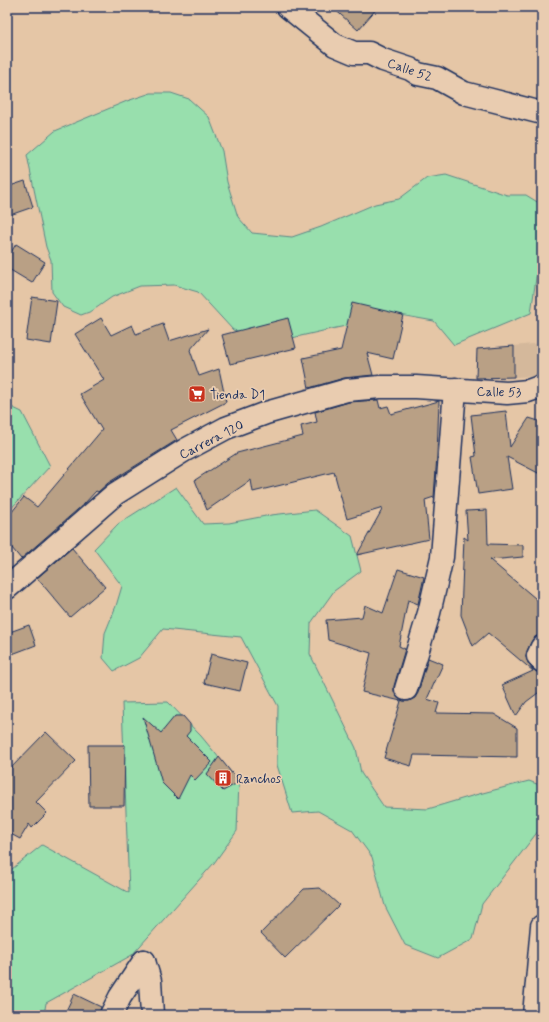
<svg xmlns="http://www.w3.org/2000/svg" width="549" height="1022" font-family="Mynerve,sans-serif">
	<rect width="100%" height="100%" fill="#e5c6a6"/>
	<filter id="ink" filterUnits="userSpaceOnUse"><feTurbulence type="fractalNoise" baseFrequency=".025" numOctaves="2"/><feDisplacementMap in="SourceGraphic" scale="8" xChannelSelector="R" yChannelSelector="G"/><feConvolveMatrix kernelMatrix="1 2 1 2 8 2 1 2 1" color-interpolation-filters="sRGB"/></filter>
	<g filter="url(#ink)">
		<polygon fill="#d4b89b" points="542,343 542,376 514,377 514,346"/>
		<g fill="#98dfad" stroke="#5a8786">
			<polygon points="151,93 171,93 189,99 209,117 222,151 227,182 238,217 252,233 292,237 321,227 375,204 399,199 427,178 446,175 507,195 526,195 539,203 542,211 542,255 536,278 531,313 454,345 434,321 400,315 336,328 283,340 233,330 198,292 174,285 140,286 112,297 92,311 81,315 63,307 52,292 51,260 46,247 27,155 55,131 127,101"/>
			<polygon points="7,405 22,412 50,466 7,513"/>
			<polygon points="176,487 203,524 229,523 271,515 315,510 352,536 361,571 334,591 311,623 310,654 356,748 361,773 384,807 428,809 475,795 529,781 542,786 542,826 482,904 473,939 438,958 405,945 385,906 372,857 352,830 318,811 292,813 277,765 278,706 241,637 163,629 139,658 114,671 103,658 105,633 116,606 122,586 94,549 118,524"/>
			<polygon points="168,702 201,736 239,782 237,831 214,863 132,955 46,1003 44,1015 7,1015 7,873 42,845 129,893 122,703"/>
		</g>
		<g fill="#b9a085" stroke="#1b2f5e">
			<polygon points="332,7 378,7 358,30"/>
			<polygon points="25,181 33,207 7,216 7,187"/>
			<polygon points="16,244 45,262 32,283 7,268 7,259"/>
			<polygon points="32,297 57,301 51,344 26,340"/>
			<polygon points="352,303 403,315 393,359 367,353 373,375 344,378 309,388 303,358 341,350"/>
			<polygon points="101,318 111,335 132,325 136,334 163,324 169,341 208,329 190,350 199,376 219,369 226,402 171,430 177,440 108,483 98,492 96,491 85,503 21,559 7,542 7,518 24,497 37,507 102,430 80,394 104,380 75,334"/>
			<polygon points="288,318 296,348 230,364 222,335"/>
			<polygon points="514,346 514,377 476,378 477,349"/>
			<polygon points="378,400 380,408 388,406 391,414 439,401 437,455 434,497 425,500 429,539 357,555 383,508 347,519 334,472 253,492 251,480 207,510 195,480 237,453 303,436 301,426 317,422 315,412 349,402"/>
			<polygon points="506,411 510,447 529,418 542,422 542,475 507,457 512,489 478,494 472,457 476,456 471,415"/>
			<polygon points="487,510 488,544 523,545 523,557 490,560 542,604 542,635 535,637 531,642 527,651 526,657 528,663 532,669 537,672 542,673 542,690 526,702 516,716 502,685 533,671 488,633 473,646 461,615 464,537 468,540 466,511"/>
			<polygon points="72,548 105,587 70,617 37,578"/>
			<polygon points="398,569 424,577 418,604 408,600 399,646 405,649 394,686 394,691 397,697 403,701 409,701 415,698 418,693 428,658 443,664 427,699 439,703 436,713 494,714 517,728 517,757 414,755 411,766 384,758 401,701 362,692 371,653 328,640 326,620 362,617 365,605 383,613"/>
			<polygon points="29,625 36,645 7,656 7,633"/>
			<polygon points="211,654 247,663 240,691 204,683"/>
			<polygon points="175,716 183,716 190,724 190,731 186,736 212,762 195,780 190,775 178,799 162,783 143,717 161,733"/>
			<polygon points="46,732 76,761 36,802 47,813 32,828 29,824 20,839 7,832 7,772"/>
			<polygon points="88,745 125,745 124,806 89,806"/>
			<polygon points="219,757 239,782 223,791 207,774"/>
			<polygon points="320,888 339,905 285,958 261,933 304,889"/>
			<polygon points="74,994 101,1007 99,1015 64,1015"/>
		</g>
		<g fill="none" stroke-linecap="round" stroke-linejoin="round">
			<g stroke="#1b2f5e" stroke-width="25">
				<g id="street">
					<polyline points="288,7 335,45 354,53 369,53 383,60 410,69 418,74 437,78 464,93 542,113"/>
					<polyline points="542,647 538,656 542,661"/>
					<polyline points="406,689 429,613 442,557 455,389"/>
					<polyline points="144,961 150,981 152,1015"/>
					<polyline points="111,1015 120,997 144,961"/>
					<polyline points="534,1015 542,926"/>
				</g>
			</g>
			<g stroke="#1b2f5e" stroke-width="25">
				<polyline id="secondary" points="7,588 115,494 185,450 226,428 266,413 347,390 380,387 416,387 507,393 528,391 542,386"/>
			</g>
			<use href="#street" stroke="#e9ccb0" stroke-width="22"/>
			<use href="#secondary" stroke="#e9ccb0" stroke-width="22"/>
		</g>
	</g>
	<defs>
		<g id="supermarket-square" transform="scale(0.9)"><rect x="-9" y="-9" width="18" height="18" rx="4" fill="#c8321e" stroke="#e9ccb0"/><path d="M-6-5.5h2.5l.6 2H6L4.5 2H-2.5L-4.4-4H-6ZM-1.5 3.2a1.3 1.3 0 1 0 .1 0ZM3 3.2a1.3 1.3 0 1 0 .1 0Z" fill="#fff"/></g>
		<g id="building-square" transform="scale(0.9)"><rect x="-9" y="-9" width="18" height="18" rx="4" fill="#c8321e" stroke="#e9ccb0"/><path d="M-4-6H4V6H1V3H-1V6H-4ZM-2.5-4.3h1.7v1.8h-1.7ZM.8-4.3h1.7v1.8H.8ZM-2.5-1h1.7V.8h-1.7ZM.8-1h1.7V.8H.8Z" fill="#fff"/></g>
	</defs>
	<g fill-rule="evenodd">
		<use href="#supermarket-square" x="197" y="394"/>
		<use href="#building-square" x="223" y="778"/>
	</g>
	<g text-anchor="middle" stroke-width="3.5" stroke-linejoin="round" paint-order="stroke">
		<g font-size="13" fill="#1b2f5e" stroke="#e9ccb0">
			<text transform="translate(410 69) rotate(19)" y="5">Calle 52</text>
			<text transform="translate(499 391) rotate(1)" y="5">Calle 53</text>
			<text transform="translate(211 439) rotate(-27)" y="5">Carrera 120</text>
		</g>
		<g font-size="13" fill="#1b2f5e" stroke="#e9ccb0" text-anchor="start">
			<text x="210" y="399">Tienda D1</text>
			<text x="236" y="783">Ranchos</text>
		</g>
	</g>
	<rect width="549" height="1022" fill="none" stroke="#e9ccb0" stroke-width="24"/>
	<rect x="12" y="12" width="525" height="998" fill="none" stroke="#1b2f5e" stroke-width="1.5" filter="url(#ink)"/>
</svg>
